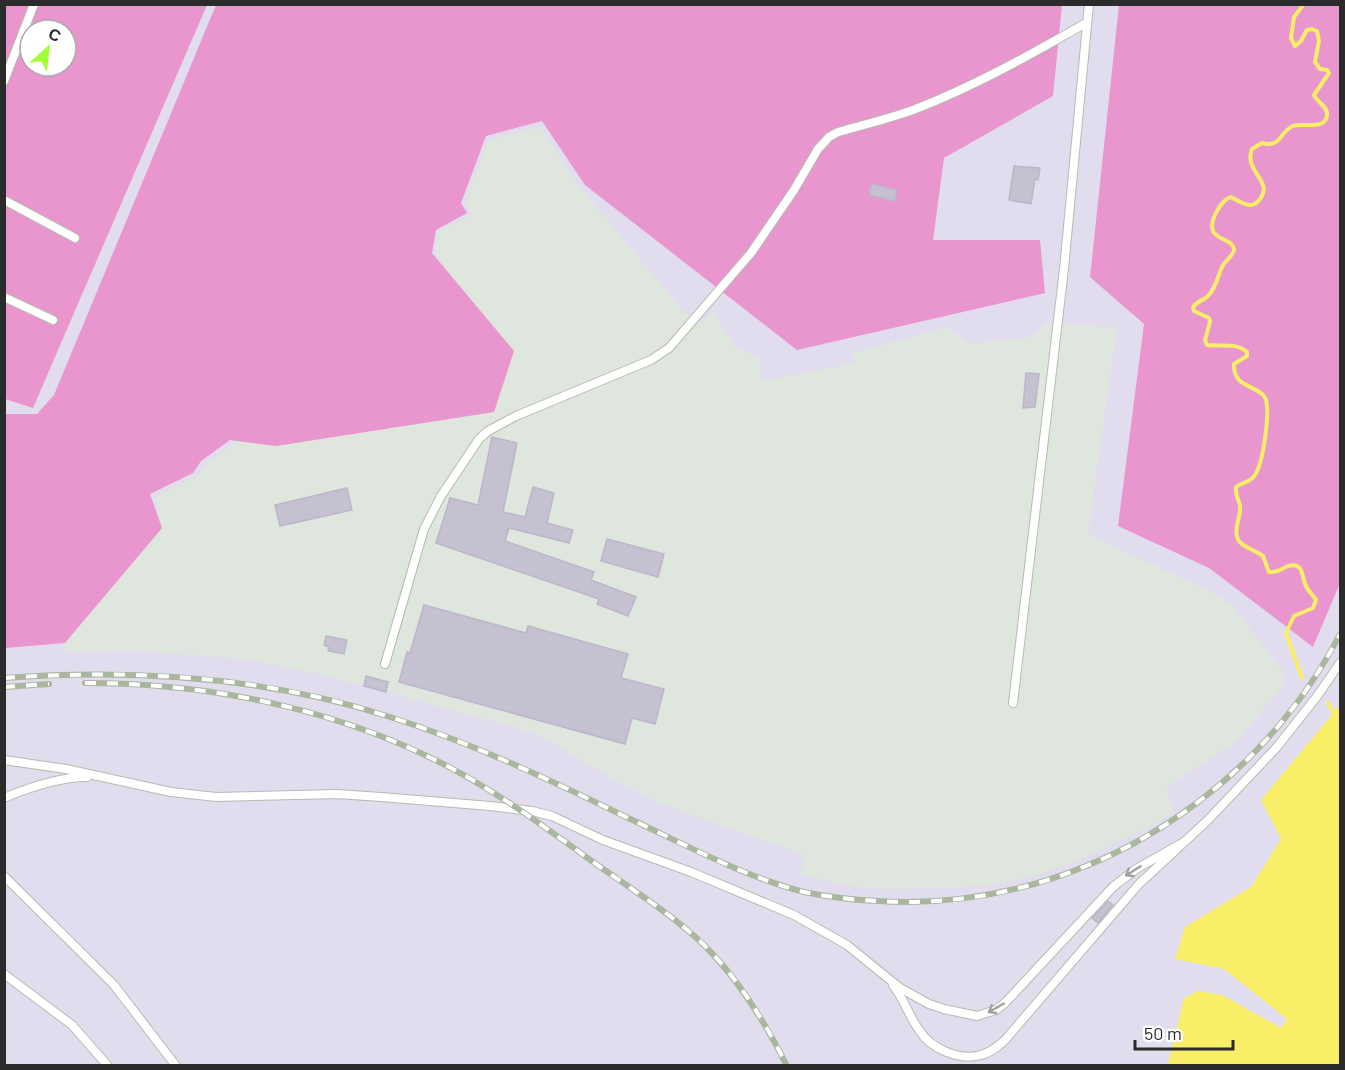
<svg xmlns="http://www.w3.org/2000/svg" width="1345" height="1070" font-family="Barlow,sans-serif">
	<rect width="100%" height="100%" fill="#e1ddee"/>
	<polygon fill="#dee6de" points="540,127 578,185 686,314 701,323 713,311 736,348 761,359 760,382 854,363 853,353 948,327 968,344 1032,337 1047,322 1117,328 1088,534 1211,592 1232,605 1284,673 1282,687 1236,742 1166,787 1174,812 1143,830 1077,861 1038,875 1002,883 958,888 876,889 841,884 800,875 804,855 662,804 613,779 545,738 518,728 323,675 246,659 137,651 66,652 53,569 161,528 155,497 195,477 208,462 234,444 257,364 451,278 435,252 438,232 472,215 465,202 488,140"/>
	<g fill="#e995ce" fill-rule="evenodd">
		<path d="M 5,5 L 207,5 L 33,408 L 5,399 ZM 30,30 L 66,30 L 66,66 L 30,66 Z"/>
		<polygon points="216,5 1062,5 1053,96 944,158 933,240 1040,240 1045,293 797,350 585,185 542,121 486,136 461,203 467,213 436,230 432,253 514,351 494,412 276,446 230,440 201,461 193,473 150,494 162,528 65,643 5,648 5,414 37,414 54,395"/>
		<polygon points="1119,5 1340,5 1340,583 1313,647 1209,568 1118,526 1144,324 1090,277"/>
	</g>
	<polygon fill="#f8ee68" points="1340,705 1340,1065 1168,1065 1184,998 1198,991 1222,995 1281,1028 1287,1019 1224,969 1175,959 1185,927 1251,887 1281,839 1261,800"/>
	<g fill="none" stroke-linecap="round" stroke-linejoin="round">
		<g stroke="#f8ee68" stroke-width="4">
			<path d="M 1302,678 L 1286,633 L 1294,616 L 1313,608 L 1316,600 C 1314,596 1309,592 1307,588 C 1301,579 1305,561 1288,566 C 1281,569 1277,573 1269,572 L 1263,556 C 1247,545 1231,547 1238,521 C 1239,516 1241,511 1240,506 C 1239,499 1235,496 1236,487 C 1242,482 1250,483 1255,475 C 1263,463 1272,406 1264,396 C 1255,385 1233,387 1234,364 L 1247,356 L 1247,352 C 1236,342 1220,347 1207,345 L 1205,340 L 1210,322 L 1209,318 L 1194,311 L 1193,307 C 1197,301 1203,301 1208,296 C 1216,288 1217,278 1222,267 C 1224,261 1235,255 1234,249 C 1232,239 1217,240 1213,231 C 1209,221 1221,200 1231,197 C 1236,200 1243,204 1249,205 C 1258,206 1266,193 1263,185 C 1258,172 1246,165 1252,149 L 1262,143 C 1282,148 1279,132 1293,126 C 1301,122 1326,131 1327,115 C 1328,107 1317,102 1314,95 L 1329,73 L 1327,70 L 1320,69 L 1315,62 L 1319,41 L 1317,31 L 1312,29 L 1307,30 L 1301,41 L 1295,46 L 1291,38 L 1294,17 L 1304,4"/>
			<polyline points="1328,703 1340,724"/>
		</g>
	</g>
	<g fill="#c5c1d0" stroke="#bcb6ca" stroke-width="1.5">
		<polygon points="1014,166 1040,168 1038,180 1035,179 1031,204 1009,200"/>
		<polygon points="872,184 897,190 895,201 869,195"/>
		<polygon points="1026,373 1039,374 1035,407 1023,408"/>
		<polygon points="492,437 517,443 503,512 525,517 533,487 554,493 547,523 573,530 569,543 509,528 505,541 594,572 591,580 636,597 628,616 597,604 599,599 436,543 450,498 478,505"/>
		<polygon points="347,488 352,510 280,526 275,505"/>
		<polygon points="607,539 664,554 658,577 601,561"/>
		<polygon points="424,605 526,633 528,626 628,654 621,678 664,689 655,724 632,718 625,744 399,682 407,652 410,653"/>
		<polygon points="326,636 347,640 344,654 328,651 329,647 324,645"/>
		<polygon points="366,676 388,682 386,692 364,686"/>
		<polygon points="1108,901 1113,905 1098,923 1092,918"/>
	</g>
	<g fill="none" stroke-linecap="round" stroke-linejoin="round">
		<g stroke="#b5bcad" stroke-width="10">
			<g id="lane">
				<polyline points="4,81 34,4"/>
				<polyline points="4,200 75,238"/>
				<polyline points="4,297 53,320"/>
				<path d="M 385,664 L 424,529 L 441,496 L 479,439 L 488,431 L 516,416 L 651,360 L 669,348 L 751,253 L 794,190 L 818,149 L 829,137 L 838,132 C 863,125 888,119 913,110 C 973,87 1030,55 1086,23"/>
				<polyline points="1013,703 1064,269 1089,4"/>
				<polyline points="4,760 66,769 171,792 216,797 337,794 381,797 490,806 532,811 552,816 603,840 691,872 794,915 847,945 900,988 929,1004 944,1009 977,1016 996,1010 1005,1003 1113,887 1136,869 1184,842"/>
				<path d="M 4,798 C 30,787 59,777 87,777"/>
				<polyline points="4,876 114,985 176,1066"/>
				<polyline points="4,974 72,1025 108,1066"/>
				<path d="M 893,985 C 904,999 909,1016 919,1030 C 931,1049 959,1061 981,1055 C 991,1053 998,1046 1005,1040 L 1139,884 L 1208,820 L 1277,747 L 1318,695 L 1340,663"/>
			</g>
		</g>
		<use href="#lane" stroke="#fff" stroke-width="8"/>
		<g stroke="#aab79f" stroke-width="6">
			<g id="rail">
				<path d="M 4,678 C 133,669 263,676 387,716 C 470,742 548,779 626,817 C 684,844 742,876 804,892 C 828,897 854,900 878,901 C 1069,913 1253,803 1340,634"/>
				<path d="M 85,683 C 203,683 323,706 429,757 C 486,784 538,822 589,859 C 628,887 671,913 705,946 C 740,981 765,1022 787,1066"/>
				<polyline points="4,687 49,684"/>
			</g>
		</g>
		<use href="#rail" stroke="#fff" stroke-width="4" stroke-dasharray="11" stroke-linecap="butt"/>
	</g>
	<defs><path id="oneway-shaft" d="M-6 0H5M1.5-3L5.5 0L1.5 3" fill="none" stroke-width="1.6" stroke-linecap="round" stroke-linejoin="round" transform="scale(1.5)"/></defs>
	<g stroke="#a0a0a0">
		<use href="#oneway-shaft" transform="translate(1133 871) rotate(148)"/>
		<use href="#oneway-shaft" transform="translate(996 1008) rotate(150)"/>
	</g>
	<rect width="1345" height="1070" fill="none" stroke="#2b2b2b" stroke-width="12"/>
	<g transform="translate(48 48) rotate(27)"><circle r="28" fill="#ffffff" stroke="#aaaaaa" stroke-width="1.5"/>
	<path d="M0-4.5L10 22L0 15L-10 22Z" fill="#a0ff39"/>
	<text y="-9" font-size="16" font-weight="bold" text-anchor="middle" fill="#2b2b2b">С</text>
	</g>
	<path d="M1135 1040v9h98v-9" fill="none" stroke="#2b2b2b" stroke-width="3"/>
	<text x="1144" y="1040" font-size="18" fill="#2b2b2b" stroke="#ffffff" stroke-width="4.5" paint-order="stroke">50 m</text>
</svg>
